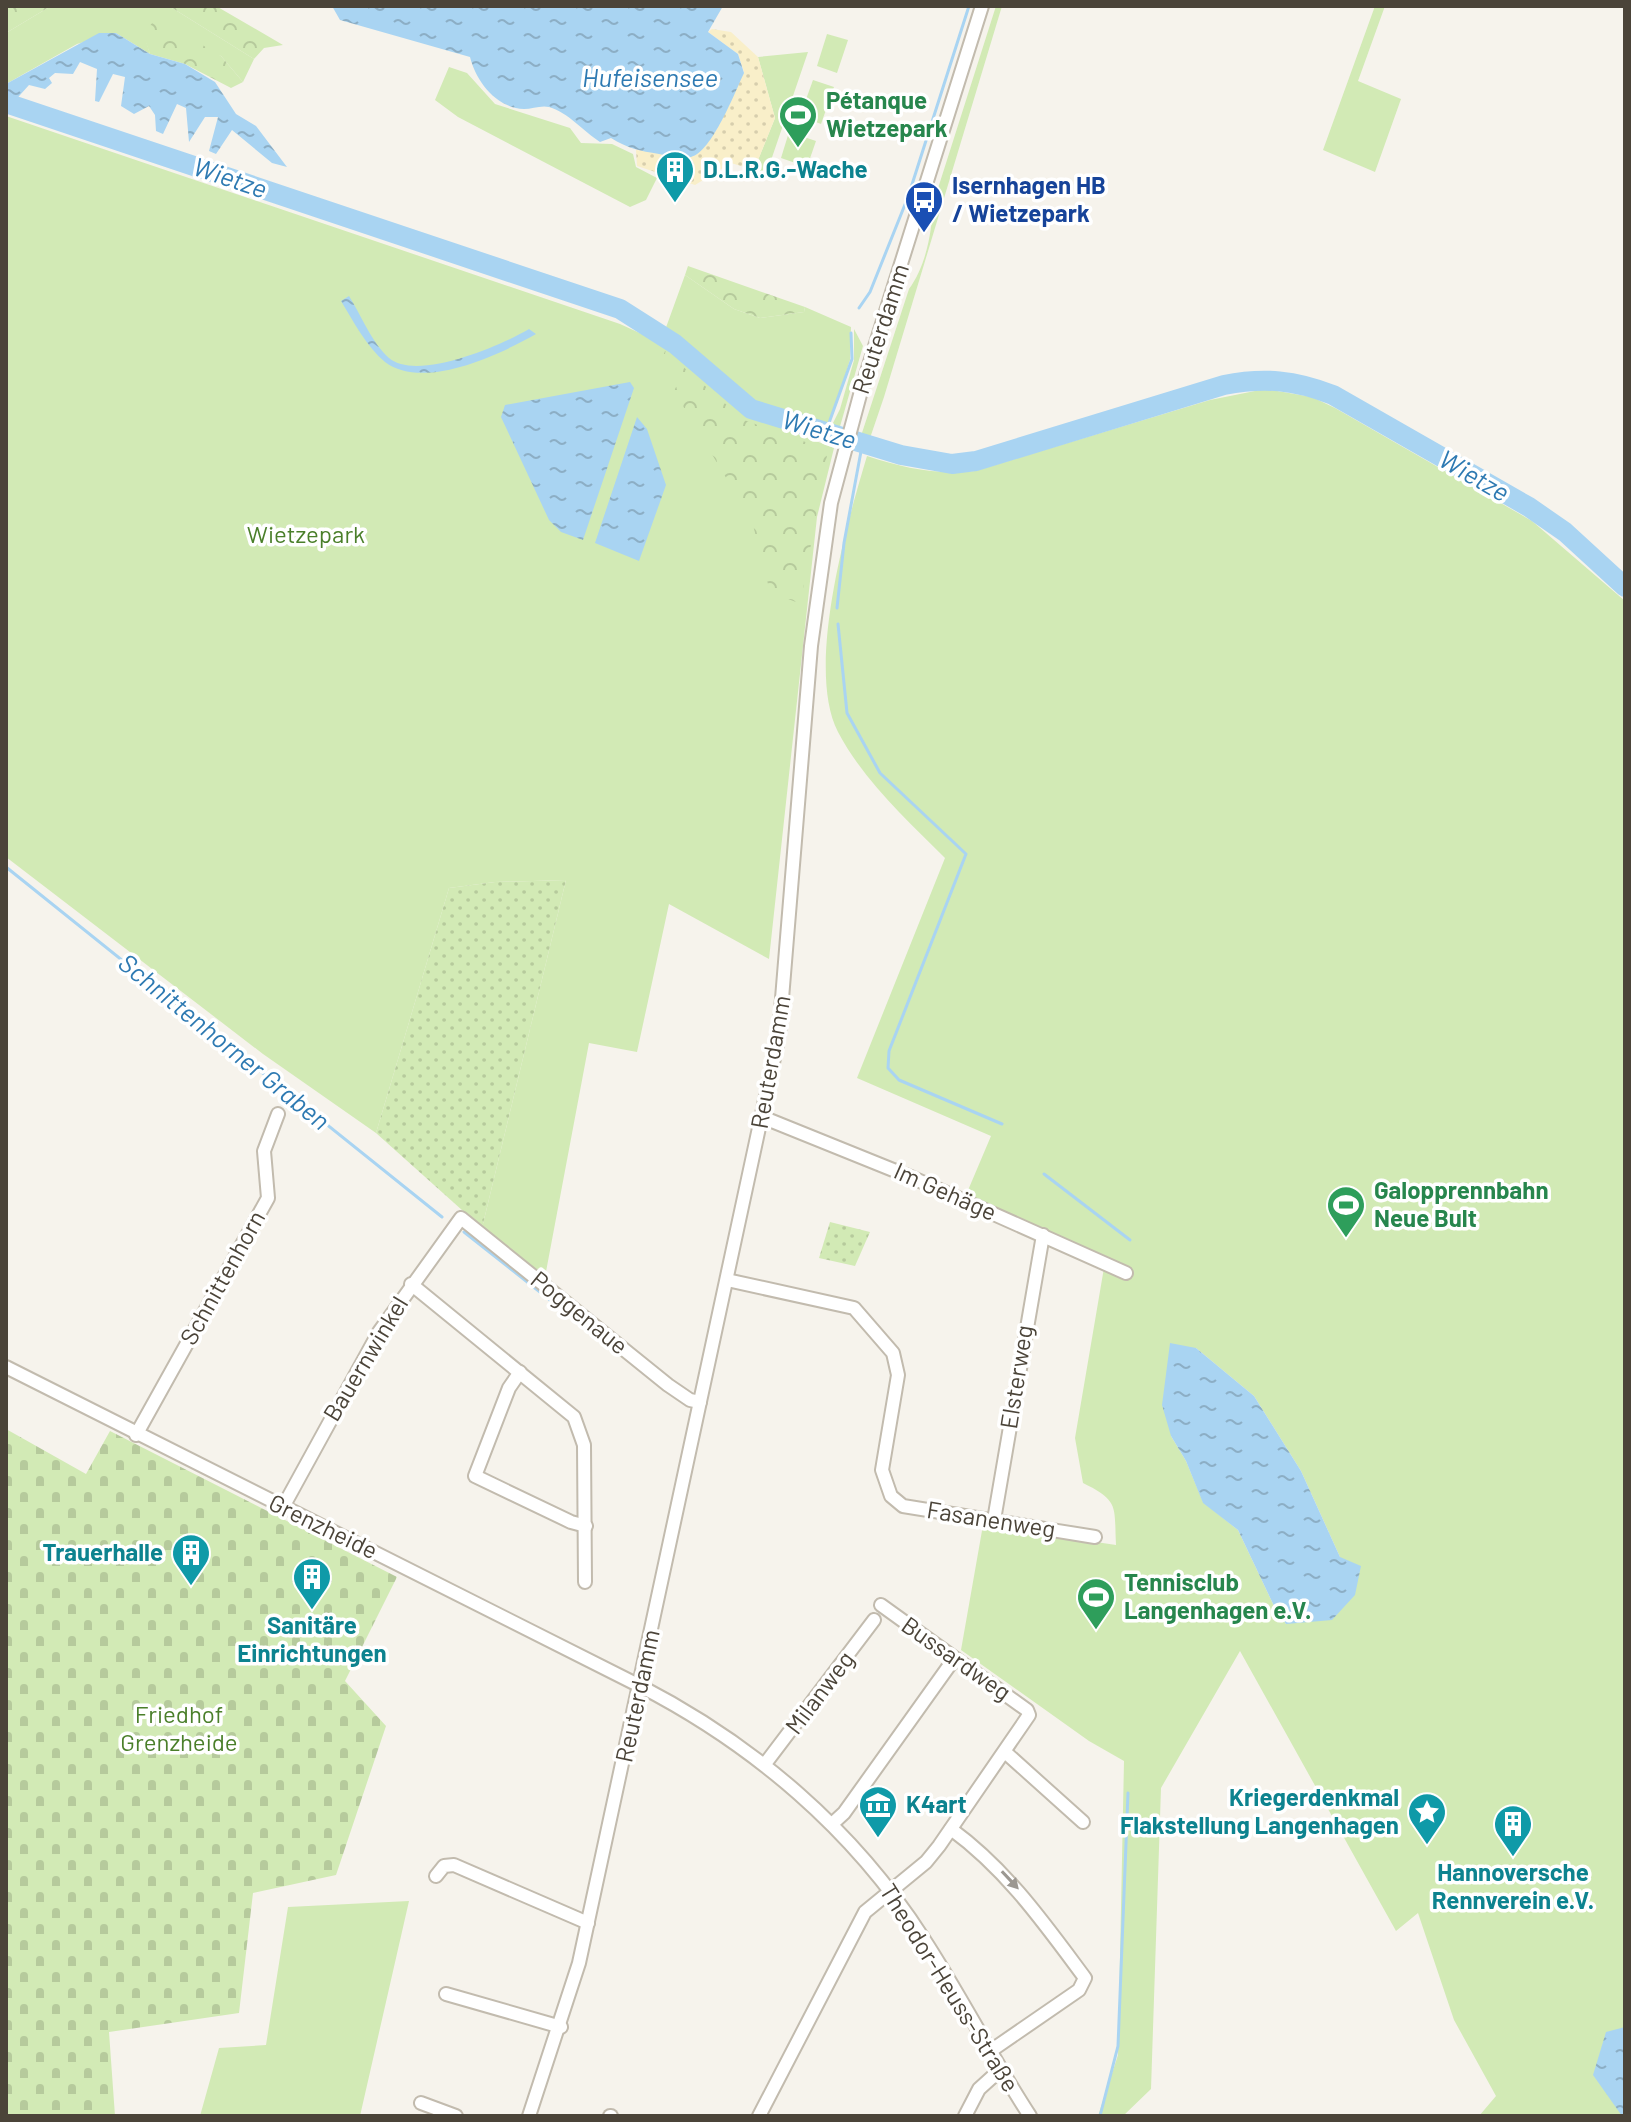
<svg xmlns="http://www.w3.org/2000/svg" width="1631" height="2122" font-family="Barlow,sans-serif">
	<defs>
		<pattern id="forest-crowns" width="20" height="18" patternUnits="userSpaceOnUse" patternTransform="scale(2)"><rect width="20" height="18" fill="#d2eab5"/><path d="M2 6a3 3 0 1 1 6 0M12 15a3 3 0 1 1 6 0" fill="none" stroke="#b6ca9c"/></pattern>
		<pattern id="sand-dots" width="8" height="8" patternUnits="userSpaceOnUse" patternTransform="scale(2)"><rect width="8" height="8" fill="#f9efc9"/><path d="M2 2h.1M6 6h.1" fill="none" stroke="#d7cead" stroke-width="1.8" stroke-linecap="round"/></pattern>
		<pattern id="cemetery-stones" width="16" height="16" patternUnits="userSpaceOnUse" patternTransform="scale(2)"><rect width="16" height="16" fill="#d2eab5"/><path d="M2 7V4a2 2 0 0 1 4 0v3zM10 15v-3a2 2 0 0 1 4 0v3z" fill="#b6ca9c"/></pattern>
		<pattern id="garden-dots" width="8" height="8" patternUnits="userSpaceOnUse" patternTransform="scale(2)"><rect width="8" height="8" fill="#d2eab5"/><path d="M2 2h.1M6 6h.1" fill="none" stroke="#b6ca9c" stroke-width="1.8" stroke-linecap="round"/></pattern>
		<pattern id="water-ripples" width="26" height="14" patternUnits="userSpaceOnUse" patternTransform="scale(2)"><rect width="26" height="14" fill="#a9d4f2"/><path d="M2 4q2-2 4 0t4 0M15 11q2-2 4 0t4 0" fill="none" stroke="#8caec5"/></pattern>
	</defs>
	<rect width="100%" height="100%" fill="#f6f3ec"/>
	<g fill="#d2eab5" fill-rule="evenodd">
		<polygon points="51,6 169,6 254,59 243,82 221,56 144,34 150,54 116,33 77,44 6,84 6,33"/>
		<path d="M 996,6 L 1002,6 L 884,397 L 869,441 L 860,439 L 909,289 C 926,266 932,232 933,204 Z"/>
		<polygon points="1375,6 1385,6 1358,81 1401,99 1375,172 1323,150"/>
		<polygon points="827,34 848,40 837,73 817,66"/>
		<polygon points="808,52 766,175 754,170 775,118 758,57"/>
		<polygon points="449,67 467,73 495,104 570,128 581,143 612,144 633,154 636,167 657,178 646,200 630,207 458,117 435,100"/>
		<polygon points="813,80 834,87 821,124 800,116"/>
		<polygon points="6,116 620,324 666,345 744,413 834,448 817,517 769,959 669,904 637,1052 589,1043 545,1277 482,1228 566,880 495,882 449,888 376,1133 263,1054 6,857"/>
		<polygon points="789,132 816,141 807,167 781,158"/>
		<polygon points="685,275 734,309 760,318 804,312 805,307 851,327 850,360 835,408 825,428 753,405 664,333"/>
		<polygon points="854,329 863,346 839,430 830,429 840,409 854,360"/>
		<path d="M 1265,389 L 1312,397 L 1335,408 L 1532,521 L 1625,601 L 1625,2116 L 1479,2116 L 1496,2096 L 1454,2020 L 1418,1913 L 1396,1931 L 1240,1651 L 1161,1788 L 1151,2089 L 1123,2116 L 1098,2116 L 1118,2055 L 1124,1761 L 1089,1741 L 961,1650 L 983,1525 L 1116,1545 C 1114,1507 1120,1501 1083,1483 L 1075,1438 L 1106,1256 L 966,1195 L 991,1136 L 857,1078 L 945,858 C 906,819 864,781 838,732 C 805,668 847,523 867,456 C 903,468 936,475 975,471 L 1210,400 ZM 1196,1348 L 1254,1396 L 1301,1471 L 1340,1557 L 1286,1624 L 1275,1608 L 1238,1530 L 1203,1502 L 1186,1461 L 1171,1436 Z"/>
		<polygon points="409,1901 360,2116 200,2116 219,2048 266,2045 288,1907"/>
	</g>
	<g fill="url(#forest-crowns)">
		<polygon points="6,6 51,6 6,33"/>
		<polygon points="169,6 216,6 283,45 264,48 254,59"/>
		<polygon points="160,20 221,56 243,82 231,88 185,64 150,54 143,34 153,22"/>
		<polygon points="688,266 805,307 804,312 760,318 734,309 685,275"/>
		<polygon points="665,351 744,420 828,450 802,594 796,602 770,592 752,521 674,391 677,385 660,364"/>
	</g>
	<polygon fill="url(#sand-dots)" points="712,29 731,32 758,57 775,118 754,170 731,163 695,185 637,166 636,150 694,156 717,129 744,72 738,54 708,32"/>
	<polygon fill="url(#cemetery-stones)" points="6,1429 86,1474 110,1431 397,1577 345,1681 386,1726 336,1875 253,1893 239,2013 109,2032 115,2116 6,2116"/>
	<g fill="url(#garden-dots)">
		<polygon points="566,880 482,1228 376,1133 449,888 495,882"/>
		<polygon points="830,1222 870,1232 855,1266 819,1258"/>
	</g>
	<g fill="url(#water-ripples)">
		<path d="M 332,6 L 723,6 L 708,32 L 738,54 L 744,73 C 735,92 712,152 691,157 C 681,159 669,156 659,154 C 640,151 627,148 611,138 L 600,142 C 583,131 569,113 549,107 C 541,105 532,109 524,109 C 496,108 476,81 470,57 L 340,20 Z"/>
		<polygon points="99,33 116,33 150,54 185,64 215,82 236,114 256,126 287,167 272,163 232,130 216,154 209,151 218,117 205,117 189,142 186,108 177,104 163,134 156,131 155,115 149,106 134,114 121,106 125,77 113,74 99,102 95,101 97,69 80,62 73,74 55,73 49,78 52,83 45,89 29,85 11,105 6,103 6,84"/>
		<path d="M 349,296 C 361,315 372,343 389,358 C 417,382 502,345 529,329 L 536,334 C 499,355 423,391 385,362 C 367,347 353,321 341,301 Z"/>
		<polygon points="630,382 634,388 583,540 561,532 549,520 501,417 505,405"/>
		<polygon points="637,417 647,429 666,485 639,561 595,543"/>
		<polygon points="1170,1343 1196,1348 1254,1396 1301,1471 1340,1557 1361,1566 1355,1595 1332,1620 1286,1624 1275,1608 1238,1530 1203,1503 1186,1461 1171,1436 1162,1405"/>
		<polygon points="1625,2027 1625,2116 1622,2116 1593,2075 1606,2032"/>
	</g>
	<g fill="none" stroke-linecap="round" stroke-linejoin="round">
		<g stroke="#a9d4f2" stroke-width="3">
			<polyline points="859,308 870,292 908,197 969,6"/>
			<polyline points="825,434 852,359 851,333"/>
			<polyline points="837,608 844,543 862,446"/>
			<polyline points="838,624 847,713 880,773 966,854 889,1051 888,1068 899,1080 1002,1124"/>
			<polyline points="6,867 442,1217"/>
			<polyline points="1044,1174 1130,1240"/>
			<polyline points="464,1232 569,1315"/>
			<polyline points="1100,2116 1118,2046 1128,1793"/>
		</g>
		<path stroke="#a9d4f2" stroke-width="20" d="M 6,103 L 620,309 L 675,344 L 751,409 L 901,455 L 952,464 L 976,461 L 1224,385 C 1264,377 1295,380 1333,395 L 1529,507 L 1565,532 L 1625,587"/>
		<g stroke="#c2bbae" stroke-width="16">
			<g id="minor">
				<polyline points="762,1117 913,1178 1126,1273"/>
				<polyline points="727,1280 854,1308 893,1353 898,1375 882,1470 891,1496 903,1506 1095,1537"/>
				<polyline points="411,1284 574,1417 584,1445 585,1582"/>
				<path d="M 6,1367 L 640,1686 C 754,1745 853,1829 923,1938 C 961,1996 992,2058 1030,2116"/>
				<polyline points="520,1372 509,1388 475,1476 571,1522 586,1526"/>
				<polyline points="136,1435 268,1198 264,1151 278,1114"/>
				<polyline points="283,1507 379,1332 461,1218 668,1385 690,1400 700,1402"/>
				<polyline points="994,1520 1043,1235"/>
				<polyline points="1005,1752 1083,1822"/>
				<polyline points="765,1764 874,1620"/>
				<polyline points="832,1824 844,1813 954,1659"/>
				<path d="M 951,1829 C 1007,1870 1044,1923 1085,1978 L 1079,1990 L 989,2052"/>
				<polyline points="436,1876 444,1866 454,1865 588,1923"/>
				<polyline points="446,1994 561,2027"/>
				<polyline points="421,2103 456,2116"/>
				<polyline points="529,2116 579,1963 779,1035 811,646 831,503 861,391 982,6"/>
				<polyline points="610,2116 611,2116"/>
				<polyline points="759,2116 865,1912 926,1862 939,1846 1029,1715 1027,1710 881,1605"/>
				<polyline points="965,2116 979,2089 1000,2070"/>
			</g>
		</g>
		<use href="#minor" stroke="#fff" stroke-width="12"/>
	</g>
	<defs><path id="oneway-solid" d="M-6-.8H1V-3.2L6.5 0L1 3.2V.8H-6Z" transform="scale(2)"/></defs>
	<use fill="#9c9892" href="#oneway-solid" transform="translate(1010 1880) rotate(47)"/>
	<defs>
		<g id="stadium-pin" transform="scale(2)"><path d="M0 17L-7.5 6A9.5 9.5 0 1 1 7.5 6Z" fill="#2e9e5b" stroke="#fff"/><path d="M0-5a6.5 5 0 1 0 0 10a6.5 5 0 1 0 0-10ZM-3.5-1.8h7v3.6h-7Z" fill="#fff"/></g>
		<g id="building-pin" transform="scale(2)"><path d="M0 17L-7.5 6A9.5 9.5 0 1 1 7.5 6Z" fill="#0f9aa8" stroke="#fff"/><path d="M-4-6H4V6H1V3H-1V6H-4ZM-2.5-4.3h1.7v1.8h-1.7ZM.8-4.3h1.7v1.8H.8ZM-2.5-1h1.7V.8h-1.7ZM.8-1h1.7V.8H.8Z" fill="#fff"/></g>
		<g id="bus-pin" transform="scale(2)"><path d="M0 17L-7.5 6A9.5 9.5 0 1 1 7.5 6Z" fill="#1a4fb4" stroke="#fff"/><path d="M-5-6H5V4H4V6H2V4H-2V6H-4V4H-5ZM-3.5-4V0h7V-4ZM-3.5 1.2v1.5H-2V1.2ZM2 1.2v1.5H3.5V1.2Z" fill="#fff"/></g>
		<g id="museum-pin" transform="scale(2)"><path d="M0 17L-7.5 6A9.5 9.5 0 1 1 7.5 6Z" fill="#0f9aa8" stroke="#fff"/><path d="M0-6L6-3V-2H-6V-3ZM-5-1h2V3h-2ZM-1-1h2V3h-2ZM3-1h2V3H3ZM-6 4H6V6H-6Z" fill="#fff"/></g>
		<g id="sight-pin" transform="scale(2)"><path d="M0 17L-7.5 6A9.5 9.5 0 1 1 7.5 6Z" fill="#0f9aa8" stroke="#fff"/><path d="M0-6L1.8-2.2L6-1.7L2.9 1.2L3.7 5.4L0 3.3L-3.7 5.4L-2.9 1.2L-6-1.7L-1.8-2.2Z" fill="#fff"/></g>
	</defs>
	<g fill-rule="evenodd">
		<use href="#stadium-pin" x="798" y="115"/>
		<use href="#building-pin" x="675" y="170"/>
		<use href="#bus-pin" x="924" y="200"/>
		<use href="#stadium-pin" x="1346" y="1205"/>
		<use href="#building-pin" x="191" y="1553"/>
		<use href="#building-pin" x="312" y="1577"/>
		<use href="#stadium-pin" x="1096" y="1597"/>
		<use href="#museum-pin" x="878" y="1805"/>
		<use href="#sight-pin" x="1427" y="1812"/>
		<use href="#building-pin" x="1513" y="1824"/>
	</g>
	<g text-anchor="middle" stroke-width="7" stroke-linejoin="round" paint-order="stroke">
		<g font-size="24" font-weight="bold" fill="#27864d" stroke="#fff" text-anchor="start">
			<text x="826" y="109">Pétanque<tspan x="826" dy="28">Wietzepark</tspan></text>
			<text x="1374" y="1199">Galopprennbahn<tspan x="1374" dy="28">Neue Bult</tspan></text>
			<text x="1124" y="1591">Tennisclub<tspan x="1124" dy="28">Langenhagen e.V.</tspan></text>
		</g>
		<g font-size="24" font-weight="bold" fill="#0d838f" stroke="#fff" text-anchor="start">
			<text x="703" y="178">D.L.R.G.-Wache</text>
			<text x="163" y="1561" text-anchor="end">Trauerhalle</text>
			<text x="312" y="1634" text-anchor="middle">Sanitäre<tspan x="312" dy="28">Einrichtungen</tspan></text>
			<text x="1399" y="1806" text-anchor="end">Kriegerdenkmal<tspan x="1399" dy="28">Flakstellung Langenhagen</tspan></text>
			<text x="906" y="1813">K4art</text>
			<text x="1513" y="1881" text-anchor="middle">Hannoversche<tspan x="1513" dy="28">Rennverein e.V.</tspan></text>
		</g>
		<g font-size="24" font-weight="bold" fill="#164399" stroke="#fff" text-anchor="start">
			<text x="952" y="194">Isernhagen HB<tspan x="952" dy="28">/ Wietzepark</tspan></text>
		</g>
		<g font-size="24" fill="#4b4439" stroke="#fff">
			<text transform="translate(881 329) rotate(-72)" y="8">Reuterdamm</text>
			<text transform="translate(771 1062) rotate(-80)" y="8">Reuterdamm</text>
			<text transform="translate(945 1192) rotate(24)" y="8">Im Gehäge</text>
			<text transform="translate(223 1278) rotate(-61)" y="8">Schnittenhorn</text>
			<text transform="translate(579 1313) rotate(39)" y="8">Poggenaue</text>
			<text transform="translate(366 1359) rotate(-59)" y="8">Bauernwinkel</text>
			<text transform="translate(1017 1377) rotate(-81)" y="8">Elsterweg</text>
			<text transform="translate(991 1520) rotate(9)" y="8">Fasanenweg</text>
			<text transform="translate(323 1527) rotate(26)" y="8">Grenzheide</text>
			<text transform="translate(956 1659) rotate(35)" y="8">Bussardweg</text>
			<text transform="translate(820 1693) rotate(-53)" y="8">Milanweg</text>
			<text transform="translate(638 1696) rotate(-78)" y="8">Reuterdamm</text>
			<text transform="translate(949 1988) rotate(58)" y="8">Theodor-Heuss-Straße</text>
		</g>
		<g font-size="24" fill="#4a7f2a" stroke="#fff">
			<text x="306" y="543">Wietzepark</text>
			<text x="179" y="1723">Friedhof<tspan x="179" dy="28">Grenzheide</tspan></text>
		</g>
		<g font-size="26" font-style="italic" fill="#2e7ab2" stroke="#fff">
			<text x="650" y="87">Hufeisensee</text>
			<text transform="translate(230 178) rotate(19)" y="9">Wietze</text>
			<text transform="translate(819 430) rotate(17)" y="9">Wietze</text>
			<text transform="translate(1474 476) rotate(30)" y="9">Wietze</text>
			<text transform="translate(224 1042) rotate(39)" y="9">Schnittenhorner Graben</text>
		</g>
	</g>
	<rect width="1631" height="2122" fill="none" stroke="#4b4439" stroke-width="16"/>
</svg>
